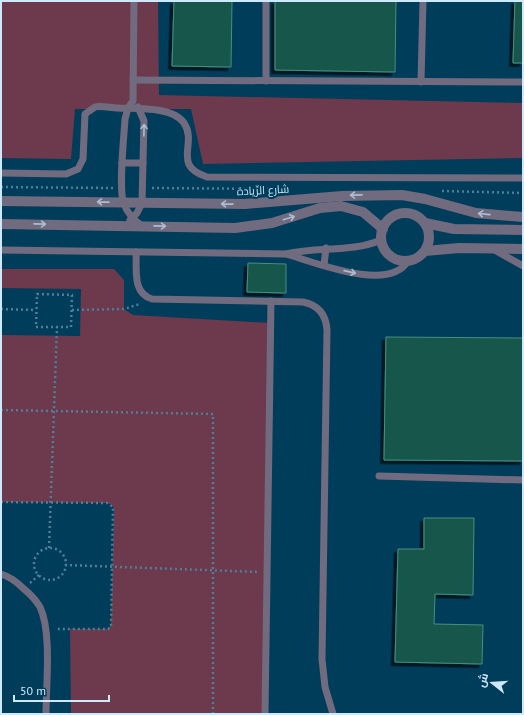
<svg xmlns="http://www.w3.org/2000/svg" width="524" height="715" font-family="'PT Sans',Cairo,sans-serif">
	<defs>
		<filter id="shadow"><feDropShadow dx="-3.5" dy="3.5" stdDeviation="0" flood-color="#0009"/></filter>
	</defs>
	<rect width="100%" height="100%" fill="#003d5a"/>
	<g fill="#6d394d">
		<polygon points="1,1 158,1 159,95 523,103 523,158 203,164 191,109 75,109 71,159 1,158"/>
		<polygon points="1,269 114,269 124,280 124,309 133,315 271,323 265,714 71,714 70,629 108,629 111,625 114,509 112,505 107,503 1,502 1,335 80,336 81,289 1,288"/>
	</g>
	<g fill="#12574b" stroke="#498f7f" filter="url(#shadow)">
		<polygon points="174,1 232,1 231,67 172,66"/>
		<polygon points="275,1 396,1 395,72 275,70"/>
		<polygon points="515,1 523,1 523,63 513,63"/>
		<polygon points="248,263 286,264 286,293 247,292"/>
		<polygon points="386,337 523,338 523,461 384,460"/>
		<polygon points="424,518 474,518 473,595 435,594 434,624 483,625 482,664 395,662 398,549 424,549"/>
	</g>
	<g fill="none" stroke-linecap="round" stroke-linejoin="round">
		<g stroke="#4f7f97" stroke-width="2.5" stroke-dasharray="2 3" stroke-linecap="butt">
			<polyline points="1,187 113,188"/>
			<polyline points="152,188 275,189"/>
			<polyline points="442,191 523,193"/>
			<polygon points="37,294 72,295 71,327 36,327"/>
			<polyline points="1,309 36,310"/>
			<polyline points="72,310 124,309 140,304"/>
			<polyline points="1,410 213,414 213,714"/>
			<polyline points="1,502 107,503 113,507 111,627 108,629 55,629"/>
			<polyline points="49,548 57,327"/>
			<circle cx="50" cy="564" r="16"/>
			<polyline points="65,565 259,572"/>
			<polyline points="30,583 39,575"/>
		</g>
		<g stroke="#716b80" stroke-width="7">
			<path d="M 134,1 L 133,101 L 128,108 L 125,119 C 124,137 118,191 124,204 C 127,213 134,220 142,226"/>
			<polyline points="133,80 523,82"/>
			<polyline points="266,81 266,1"/>
			<polyline points="421,82 423,1"/>
			<polyline points="122,163 143,163"/>
			<path d="M 1,173 L 66,174 L 78,169 L 83,159 L 85,114 C 88,112 92,109 95,107 C 101,105 111,108 117,108 C 135,109 173,106 184,123 C 198,144 171,165 207,177 L 523,178"/>
			<polyline points="130,220 137,213 142,203 144,121 138,107"/>
			<polyline points="493,249 523,266"/>
			<path d="M 1,250 L 286,254 C 318,246 351,253 381,240"/>
			<path d="M 136,252 C 137,270 132,293 152,299 L 303,302 C 318,305 326,314 327,330 L 322,659 L 325,687 L 333,714"/>
			<path d="M 286,254 C 314,262 389,293 408,261"/>
			<polyline points="324,265 326,248"/>
			<polyline points="379,476 523,480"/>
			<path d="M 1,574 C 11,577 17,582 24,589 C 30,594 36,600 40,607 C 52,632 46,685 46,714"/>
			<polyline points="265,714 271,301"/>
		</g>
		<g stroke="#716b80" stroke-width="10">
			<polyline points="1,201 245,204 342,196 402,195 425,199 476,213 523,217"/>
			<circle cx="405" cy="237" r="24"/>
			<polyline points="425,223 454,229 523,230"/>
			<polyline points="1,224 235,228 272,223 320,208 341,206 363,212 383,229"/>
			<polyline points="425,251 459,248 523,249"/>
		</g>
	</g>
	<defs><path id="oneway-shaft" d="M-6 0H5M1.5-3L5.5 0L1.5 3" fill="none" stroke-width="1.6" stroke-linecap="round" stroke-linejoin="round"/></defs>
	<g stroke="#adbdd0">
		<use href="#oneway-shaft" transform="translate(144 130) rotate(-89)"/>
		<use href="#oneway-shaft" transform="translate(356 195) rotate(179)"/>
		<use href="#oneway-shaft" transform="translate(103 202) rotate(-179)"/>
		<use href="#oneway-shaft" transform="translate(227 204) rotate(-179)"/>
		<use href="#oneway-shaft" transform="translate(484 214) rotate(-174)"/>
		<use href="#oneway-shaft" transform="translate(289 218) rotate(-17)"/>
		<use href="#oneway-shaft" transform="translate(40 224) rotate(1)"/>
		<use href="#oneway-shaft" transform="translate(160 226) rotate(1)"/>
		<use href="#oneway-shaft" transform="translate(350 272) rotate(13)"/>
	</g>
	<g text-anchor="middle" stroke-width="4" stroke-linejoin="round" paint-order="stroke">
		<g font-size="11" fill="#cee9fb" stroke="#003d5a">
			<text transform="translate(263 190) rotate(-3)" y="4">شارع الرِّيادة</text>
		</g>
	</g>
	<rect width="524" height="715" fill="none" stroke="#cee9fb" stroke-width="4"/>
	<g transform="translate(492 683) rotate(287)" stroke="#003d5a" stroke-width="3" paint-order="stroke">
	<path d="M0-3L7 15L0 10L-7 15Z" fill="#cee9fb"/>
	<text y="-6" font-size="11" font-weight="bold" text-anchor="middle" fill="#cee9fb">ش</text>
	</g>
	<path d="M14 695v6h95v-6" fill="none" stroke="#cee9fb" stroke-width="2"/>
	<text x="20" y="695" font-size="12" fill="#cee9fb" stroke="#003d5a" stroke-width="3" paint-order="stroke">50 m</text>
</svg>
